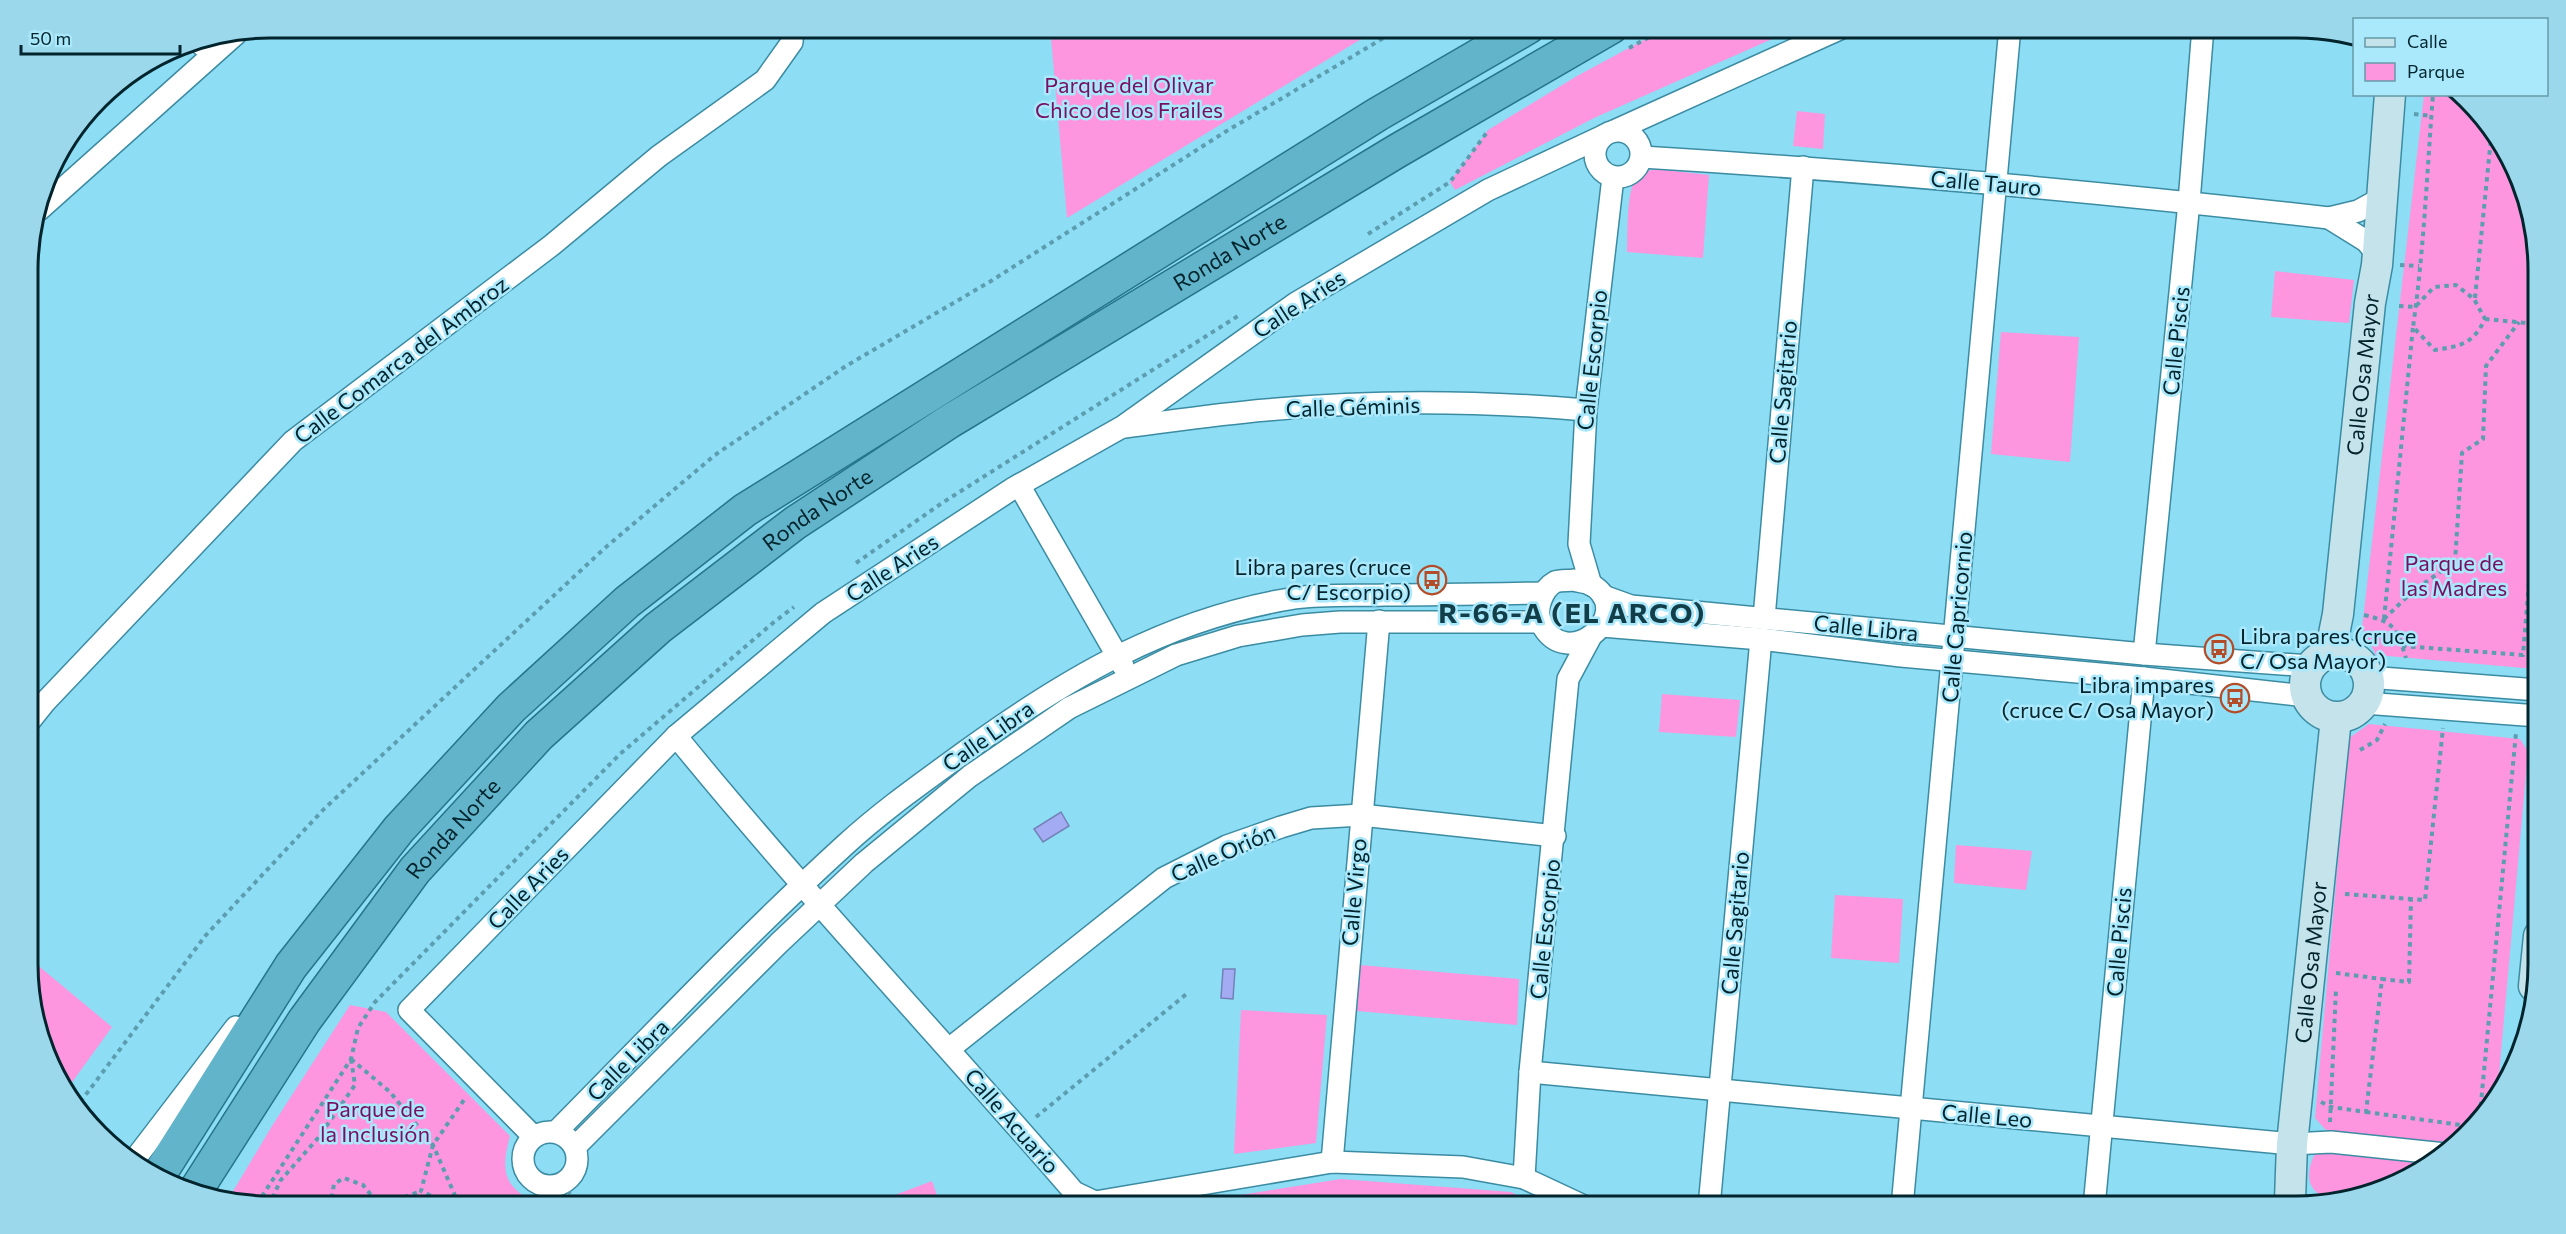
<svg xmlns="http://www.w3.org/2000/svg" width="2566" height="1234" font-family="Commissioner,sans-serif">
	<rect width="100%" height="100%" fill="#8dddf5"/>
	<g fill="#fd96df">
		<polygon points="1050,27 1381,27 1067,218"/>
		<polygon points="1668,27 1799,27 1594,118 1455,190 1450,182 1488,130 1577,76"/>
		<polygon points="2424,95 2463,95 2498,134 2537,238 2538,664 2535,669 2376,655 2362,628"/>
		<polygon points="1797,111 1825,114 1823,149 1793,146"/>
		<path d="M 1656,169 L 1709,175 L 1703,258 L 1627,252 C 1628,234 1626,195 1635,180 C 1640,172 1647,171 1656,169 Z"/>
		<polygon points="2275,271 2354,280 2349,323 2271,317"/>
		<polygon points="2001,332 2079,337 2070,462 1991,454"/>
		<polygon points="1662,694 1740,700 1736,737 1659,732"/>
		<polygon points="2369,724 2520,739 2528,752 2497,1097 2479,1124 2458,1143 2334,1133 2325,1129 2315,1118 2349,738"/>
		<polygon points="1956,845 2032,851 2026,890 1954,883"/>
		<polygon points="1835,895 1903,899 1899,963 1831,958"/>
		<polygon points="29,958 112,1027 65,1092 45,1057 29,997"/>
		<polygon points="1360,965 1519,979 1517,1025 1357,1011"/>
		<path d="M 350,1005 L 386,1012 L 510,1136 C 499,1177 506,1188 543,1207 L 269,1207 L 229,1198 L 272,1126 Z"/>
		<polygon points="1241,1010 1327,1015 1316,1143 1234,1154"/>
		<path d="M 2316,1152 L 2330,1152 L 2435,1163 C 2414,1181 2331,1218 2312,1187 C 2306,1177 2310,1162 2316,1152 Z"/>
		<polygon points="1341,1179 1511,1192 1538,1207 1164,1207"/>
		<polygon points="932,1181 941,1207 863,1207"/>
	</g>
	<g fill="#a3abf2" stroke="#7282b7" stroke-width="1.5">
		<polygon points="1061,812 1069,826 1043,842 1034,829"/>
		<polygon points="1223,969 1235,969 1233,999 1221,998"/>
	</g>
	<g fill="none" stroke-linecap="round" stroke-linejoin="round">
		<g stroke="#3b8ca2" stroke-width="24">
			<g id="minor">
				<polyline points="197,41 212,53"/>
				<circle cx="1618" cy="154" r="23"/>
				<polyline points="1614,131 1844,27"/>
				<path d="M 1642,157 C 1872,171 2101,192 2329,218 L 2358,211 L 2380,199"/>
				<polyline points="39,210 236,34"/>
				<polyline points="2329,218 2366,241 2377,254"/>
				<path d="M 1125,427 C 1172,421 1219,414 1266,410 C 1369,400 1483,401 1586,410"/>
				<polyline points="1019,485 1123,666"/>
				<path d="M 1574,580 C 1579,582 1587,582 1592,585 C 1637,613 1567,675 1541,623 C 1535,610 1542,589 1555,582 C 1560,580 1569,581 1574,580 Z"/>
				<polyline points="1591,585 1579,544 1586,410 1613,177"/>
				<polyline points="1603,596 1631,606 2144,654 2310,666"/>
				<polyline points="1764,618 1803,167"/>
				<polyline points="1602,626 1761,639 1901,656 2144,678 2306,696"/>
				<polyline points="2144,654 2189,202 2203,27"/>
				<polyline points="2368,677 2538,690"/>
				<polyline points="2364,703 2538,716"/>
				<polyline points="29,722 45,702 293,441 552,245 659,156 765,80 792,42 793,27"/>
				<path d="M 676,736 C 803,892 942,1039 1074,1192 L 1095,1202 L 1332,1162 L 1463,1167 L 1524,1178 L 1586,1207"/>
				<polyline points="949,1049 1164,878 1227,846 1281,827 1311,818 1361,815 1555,836"/>
				<polyline points="1530,1072 2292,1144 2331,1142 2445,1154"/>
				<circle cx="550" cy="1159" r="27"/>
				<path d="M 556,1132 C 651,1036 745,936 845,845 C 883,810 925,781 966,751 C 1068,677 1169,618 1295,598 C 1324,594 1355,596 1384,595 C 1437,595 1490,594 1543,593"/>
				<polyline points="533,1136 409,1010 676,736 823,613 1012,489 1122,427 1296,303 1488,190 1603,136"/>
				<polyline points="575,1147 779,943 864,863 970,776 1069,708 1176,655 1238,636 1302,625 1340,622 1541,622"/>
				<polyline points="135,1159 236,1027"/>
				<polyline points="1332,1162 1379,621"/>
				<polyline points="1524,1178 1530,1072 1568,679 1590,638"/>
				<polyline points="1709,1207 1761,639"/>
				<polyline points="1902,1207 2010,27"/>
				<polyline points="2094,1207 2144,678"/>
			</g>
		</g>
		<g stroke="#3b8ca2" stroke-width="33">
			<g id="secondary">
				<circle cx="2337" cy="685" r="32"/>
				<path id="s1" d="M 2325,655 L 2333,639 L 2338,614 L 2370,303 L 2377,265 L 2390,94"/>
				<polyline points="2534,986 2539,936"/>
				<path id="s2" d="M 2292,1207 L 2290,1200 L 2292,1144 L 2336,718"/>
			</g>
		</g>
		<g stroke="#26758a" stroke-width="36">
			<g id="trunk">
				<polyline points="157,1178 291,966 399,829 511,708 627,602 745,510 1378,114 1528,27"/>
				<path id="s3" d="M 196,1190 L 304,1021 L 415,870 L 539,735 L 658,628 L 795,523 L 950,421 L 1397,151 L 1611,27"/>
			</g>
		</g>
		<g stroke="#5d9db0" stroke-width="4" stroke-dasharray="4.5 4.5" stroke-linecap="butt">
			<polyline points="1629,48 1668,27"/>
			<polyline points="2414,114 2431,116"/>
			<polyline points="1368,234 1450,182 1488,131"/>
			<polyline points="2400,265 2419,266"/>
			<polyline points="2475,298 2492,128"/>
			<path d="M 2399,306 L 2415,307 L 2434,287 L 2456,285 L 2474,299 L 2485,319 C 2473,344 2461,346 2435,350 L 2413,327 C 2424,250 2427,172 2433,94"/>
			<polyline points="2485,319 2537,324"/>
			<polyline points="856,563 942,503 1238,316"/>
			<path d="M 2364,615 C 2395,622 2397,629 2406,658"/>
			<polyline points="2384,619 2414,590 2455,562 2462,453 2483,439 2486,366 2519,322"/>
			<polyline points="2384,619 2413,327"/>
			<polyline points="2402,646 2523,655 2538,474"/>
			<polyline points="2360,750 2377,740 2385,724"/>
			<polyline points="2345,894 2411,899"/>
			<polyline points="2336,973 2382,979"/>
			<polyline points="351,1059 390,1092 433,1145 460,1207"/>
			<polyline points="2321,1102 2331,1107 2366,1112 2382,979 2409,982 2411,899 2425,900 2443,728"/>
			<polyline points="75,1109 206,935 324,809 606,547 715,455 846,366 991,281 1225,132 1402,27"/>
			<polyline points="2366,1112 2476,1127"/>
			<polyline points="1036,1117 1189,992"/>
			<polyline points="2330,1122 2336,989"/>
			<polyline points="2479,1124 2516,733"/>
			<polyline points="564,1182 576,1207"/>
			<polyline points="257,1204 351,1059 358,1028 375,1002 620,754 774,622 794,607"/>
			<polyline points="276,1207 274,1195 280,1181 318,1138 355,1085 351,1059"/>
			<polyline points="330,1207 334,1184 344,1178 363,1185 380,1206 421,1191"/>
			<polyline points="455,1207 421,1191 433,1145 466,1097"/>
		</g>
		<use href="#minor" stroke="#fff" stroke-width="21"/>
		<use href="#secondary" stroke="#c4e3eb" stroke-width="30"/>
		<use href="#trunk" stroke="#62b4ca" stroke-width="33"/>
	</g>
	<defs>
		<g id="bus-ring" transform="scale(1.5)"><circle r="9.5" fill="#aae8fb" stroke="#b34c28" stroke-width="1.5"/><path d="M-5-6H5V4H4V6H2V4H-2V6H-4V4H-5ZM-3.5-4V0h7V-4ZM-3.5 1.2v1.5H-2V1.2ZM2 1.2v1.5H3.5V1.2Z" fill="#b34c28"/></g>
	</defs>
	<g fill-rule="evenodd">
		<use href="#bus-ring" x="1432" y="580"/>
		<use href="#bus-ring" x="2219" y="649"/>
		<use href="#bus-ring" x="2235" y="698"/>
	</g>
	<g text-anchor="middle" stroke-width="5" stroke-linejoin="round" paint-order="stroke">
		<g font-size="22" fill="#770f62" stroke="#aae8fb">
			<text x="1129" y="93">Parque del Olivar<tspan x="1129" dy="25">Chico de los Frailes</tspan></text>
			<text x="2454" y="571">Parque de<tspan x="2454" dy="25">las Madres</tspan></text>
			<text x="375" y="1117">Parque de<tspan x="375" dy="25">la Inclusión</tspan></text>
		</g>
		<g font-size="22" fill="#01242d" stroke="#aae8fb">
			<text transform="translate(1986 183) rotate(5)" y="8">Calle Tauro</text>
			<text dy="8" stroke="none"><textPath href="#s3" startOffset="1416">Ronda Norte</textPath></text>
			<text transform="translate(1299 304) rotate(-33)" y="8">Calle Aries</text>
			<text transform="translate(2176 341) rotate(-84)" y="8">Calle Piscis</text>
			<text transform="translate(401 360) rotate(-37)" y="8">Calle Comarca del Ambroz</text>
			<text transform="translate(1592 360) rotate(-84)" y="8">Calle Escorpio</text>
			<text dy="8" stroke="none"><textPath href="#s1" startOffset="284">Calle Osa Mayor</textPath></text>
			<text transform="translate(1783 392) rotate(-85)" y="8">Calle Sagitario</text>
			<text transform="translate(1353 407) rotate(-2)" y="8">Calle Géminis</text>
			<text dy="8" stroke="none"><textPath href="#s3" startOffset="930">Ronda Norte</textPath></text>
			<text transform="translate(892 568) rotate(-33)" y="8">Calle Aries</text>
			<text transform="translate(1957 617) rotate(-85)" y="8">Calle Capricornio</text>
			<text transform="translate(1866 628) rotate(6)" y="8">Calle Libra</text>
			<text transform="translate(988 736) rotate(-35)" y="8">Calle Libra</text>
			<text dy="8" stroke="none"><textPath href="#s3" startOffset="444">Ronda Norte</textPath></text>
			<text transform="translate(1223 853) rotate(-24)" y="8">Calle Orión</text>
			<text transform="translate(528 888) rotate(-46)" y="8">Calle Aries</text>
			<text transform="translate(1354 892) rotate(-85)" y="8">Calle Virgo</text>
			<text transform="translate(1735 923) rotate(-85)" y="8">Calle Sagitario</text>
			<text transform="translate(1545 929) rotate(-84)" y="8">Calle Escorpio</text>
			<text transform="translate(2119 942) rotate(-85)" y="8">Calle Piscis</text>
			<text dy="8" stroke="none"><textPath href="#s2" startOffset="246">Calle Osa Mayor</textPath></text>
			<text transform="translate(628 1060) rotate(-45)" y="8">Calle Libra</text>
			<text transform="translate(1987 1116) rotate(5)" y="8">Calle Leo</text>
			<text transform="translate(1012 1121) rotate(49)" y="8">Calle Acuario</text>
		</g>
		<g font-size="22" fill="#01242d" stroke="#aae8fb" text-anchor="end">
			<text x="1411" y="575">Libra pares (cruce<tspan x="1411" dy="25">C/ Escorpio)</tspan></text>
			<text x="2240" y="644" text-anchor="start">Libra pares (cruce<tspan x="2240" dy="25">C/ Osa Mayor)</tspan></text>
			<text x="2214" y="693">Libra impares<tspan x="2214" dy="25">(cruce C/ Osa Mayor)</tspan></text>
		</g>
		<g font-size="28" font-weight="bold" letter-spacing="1.5" fill="#123e49" stroke="#aae8fb">
			<text x="1572" y="623">R-66-A (EL ARCO)</text>
		</g>
	</g>
	<path d="M0 0H2566V1234H0ZM270 38H2296A232 232 0 0 1 2528 270V964A232 232 0 0 1 2296 1196H270A232 232 0 0 1 38 964V270A232 232 0 0 1 270 38Z" fill="#9cd8eb" fill-rule="evenodd"/>
	<path fill="none" stroke="#01242d" stroke-width="3" d="M270 38H2296A232 232 0 0 1 2528 270V964A232 232 0 0 1 2296 1196H270A232 232 0 0 1 38 964V270A232 232 0 0 1 270 38Z"/>
	<rect x="2353" y="18" width="195" height="78" fill="#aae8fb" stroke="#669aa9" stroke-width="1.5"/>
	<rect x="2365" y="38" width="30" height="9" fill="#c4e3eb" stroke="#669aa9" stroke-width="1.5"/>
	<text x="2407" y="48" font-size="18" fill="#01242d">Calle</text>
	<rect x="2365" y="63" width="30" height="18" fill="#fd96df" stroke="#669aa9" stroke-width="1.5"/>
	<text x="2407" y="78" font-size="18" fill="#01242d">Parque</text>
	<path d="M21 45v9h159v-9" fill="none" stroke="#01242d" stroke-width="3"/>
	<text x="30" y="45" font-size="18" fill="#01242d" stroke="#aae8fb" stroke-width="4.5" paint-order="stroke">50 m</text>
</svg>
